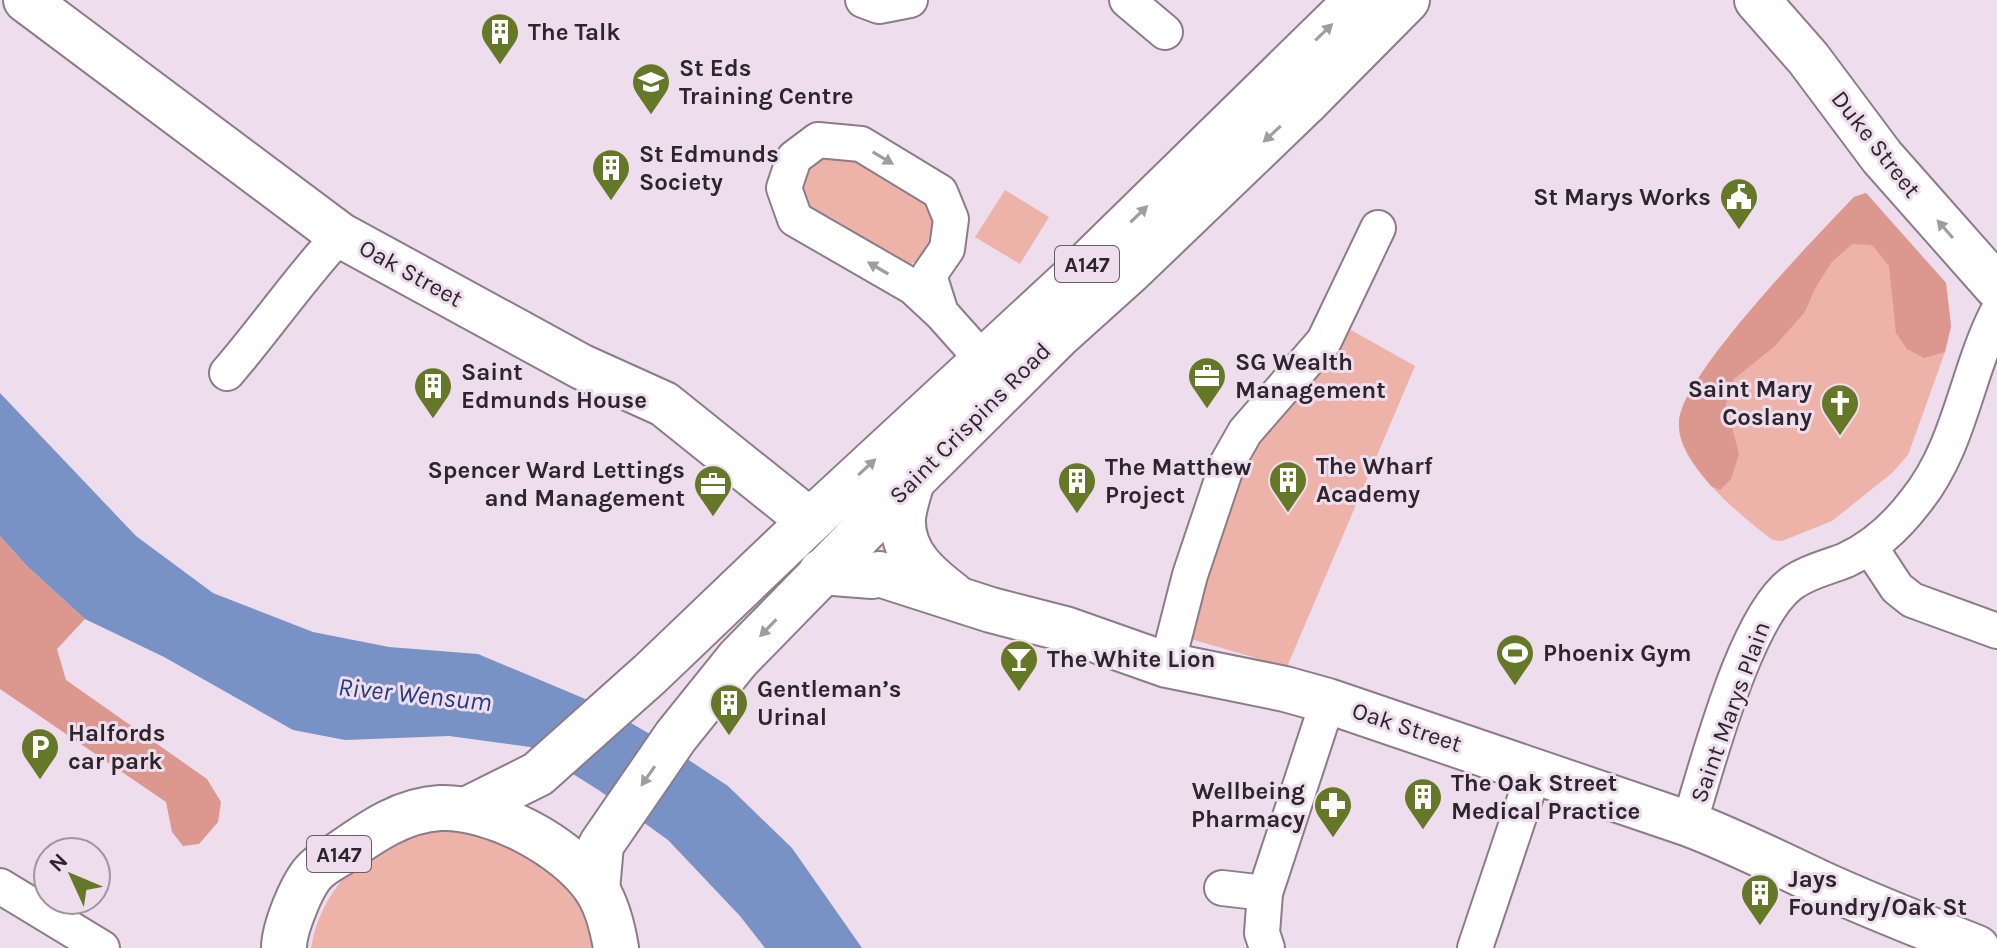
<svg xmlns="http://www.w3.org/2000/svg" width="1997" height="948" font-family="Karla,sans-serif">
	<rect width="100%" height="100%" fill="#eedded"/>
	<g fill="#edb2a8">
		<polygon points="840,147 939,209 928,256 904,267 800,212 801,169"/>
		<polygon points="1005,190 1049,217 1020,264 975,237"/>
		<path d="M 1866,193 L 1946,283 L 1951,326 L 1945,352 L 1908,455 L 1892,473 L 1832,521 L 1782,541 L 1773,540 C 1745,520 1687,471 1680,436 C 1677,422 1681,407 1688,395 C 1696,381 1707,368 1717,355 C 1757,298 1806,248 1854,197 Z"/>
		<polygon points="1351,330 1415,366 1287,667 1191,639 1206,581 1242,472 1261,442"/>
		<path d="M 454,829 L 526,846 L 576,890 L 589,920 L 593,948 L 311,948 C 320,893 361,847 417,834 C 429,832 442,831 454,829 Z"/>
	</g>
	<g fill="#dc988e">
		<path d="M 1866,193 L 1946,283 L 1951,326 L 1945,352 L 1924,358 L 1907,349 L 1896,333 L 1889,266 L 1872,245 L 1852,244 L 1831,263 L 1816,287 L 1804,313 L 1775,346 L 1734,379 L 1726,404 L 1739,454 L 1731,479 L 1720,490 L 1711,486 C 1697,468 1678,446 1679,422 C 1681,375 1818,235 1854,197 Z"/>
		<polygon points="0,536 27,566 85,619 57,649 66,680 207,779 221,802 218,822 199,844 183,846 172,832 166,802 0,689"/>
	</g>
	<polygon fill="#7992c6" points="0,393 136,536 213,593 313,632 389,647 478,654 602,706 648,733 728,786 792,848 862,948 765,948 740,916 668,840 600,791 530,747 449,736 345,740 293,730 164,657 85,619 27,566 0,536"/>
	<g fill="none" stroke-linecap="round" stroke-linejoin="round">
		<g stroke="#8c7c8b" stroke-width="38">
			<g id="street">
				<polyline points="863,0 879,6 910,0"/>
				<polyline points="1127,0 1165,32"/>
				<polyline points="941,313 929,275 947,249 951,219 940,192 861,144 818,140 794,158 784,188 795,219 913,287 941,313 983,360"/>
				<path d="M 227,373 C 266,328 299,279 340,235"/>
				<polyline points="1870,547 1897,588 1912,600 1997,631"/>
				<polyline points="1167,665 1190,575 1228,462 1245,432 1324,341 1378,228"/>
				<path d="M 1689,824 C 1707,767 1746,611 1795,581 C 1810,571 1829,567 1846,560 C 1874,547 1896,527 1915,502 C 1960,447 1966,374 1997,313"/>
				<polyline points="0,886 102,948"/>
				<polyline points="1222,888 1265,893"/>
				<polyline points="1267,948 1262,933 1265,893 1328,701"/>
				<polyline points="1475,948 1535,769"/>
			</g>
		</g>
		<g stroke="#8c7c8b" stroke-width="48">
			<g id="secondary">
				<polyline points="26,0 340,235 582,367 664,404 810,521"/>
				<polyline points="1757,0 1808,58 1882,157 1997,287"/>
				<path d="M 912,481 C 909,493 904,506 903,518 C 901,554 928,576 953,595"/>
				<path d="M 821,572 L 872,576 L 879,574 L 991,610 L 1065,629 L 1167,665 L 1285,689 L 1328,701 L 1689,824 C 1734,841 1775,862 1818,882 C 1870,906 1924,927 1977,948"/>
			</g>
		</g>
		<g stroke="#8c7c8b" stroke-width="48">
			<g id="primary">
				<polyline points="468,809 538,774 650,674 810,521 1077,274 1357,0"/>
				<polyline points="597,890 601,845 676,736 738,659 912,481 1059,335 1129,272 1304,104 1407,0"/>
				<path d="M 284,948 C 284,929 302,883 316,870 C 323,863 333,858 341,853 C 371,832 402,810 440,808 C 492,806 568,846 597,890 C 607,906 613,930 616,948"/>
			</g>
		</g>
		<use href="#street" stroke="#fff" stroke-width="34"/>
		<use href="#secondary" stroke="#fff" stroke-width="44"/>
		<use href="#primary" stroke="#fff" stroke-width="44"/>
	</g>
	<defs><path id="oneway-solid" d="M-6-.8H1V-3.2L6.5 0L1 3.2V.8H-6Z" transform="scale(2)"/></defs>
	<g fill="#a09da0">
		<use href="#oneway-solid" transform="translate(1324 32) rotate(-44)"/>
		<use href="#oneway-solid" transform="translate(1272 134) rotate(137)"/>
		<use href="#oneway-solid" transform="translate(883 158) rotate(31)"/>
		<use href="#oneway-solid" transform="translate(1139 214) rotate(-44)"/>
		<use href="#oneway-solid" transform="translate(1945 229) rotate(-131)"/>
		<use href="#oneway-solid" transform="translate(878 268) rotate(-150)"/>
		<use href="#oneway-solid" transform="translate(867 467) rotate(-43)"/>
		<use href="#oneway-solid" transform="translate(768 628) rotate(134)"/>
		<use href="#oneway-solid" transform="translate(648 776) rotate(125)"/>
	</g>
	<defs>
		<g id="building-pin" transform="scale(2)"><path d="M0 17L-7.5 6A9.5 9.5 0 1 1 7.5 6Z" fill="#657827" stroke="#eedded"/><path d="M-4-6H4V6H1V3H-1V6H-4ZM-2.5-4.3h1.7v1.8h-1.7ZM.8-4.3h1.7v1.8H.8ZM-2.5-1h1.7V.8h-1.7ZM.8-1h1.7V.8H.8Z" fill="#fff"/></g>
		<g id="university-pin" transform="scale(2)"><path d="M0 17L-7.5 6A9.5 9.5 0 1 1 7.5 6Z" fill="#657827" stroke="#eedded"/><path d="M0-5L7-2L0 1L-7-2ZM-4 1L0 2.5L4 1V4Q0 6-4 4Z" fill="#fff"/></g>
		<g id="civic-pin" transform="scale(2)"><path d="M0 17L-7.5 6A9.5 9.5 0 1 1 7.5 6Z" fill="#657827" stroke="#eedded"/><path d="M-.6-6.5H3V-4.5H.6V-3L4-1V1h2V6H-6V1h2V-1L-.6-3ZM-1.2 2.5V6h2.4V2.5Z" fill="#fff"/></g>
		<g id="office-pin" transform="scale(2)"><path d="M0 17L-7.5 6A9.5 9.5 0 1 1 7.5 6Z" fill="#657827" stroke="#eedded"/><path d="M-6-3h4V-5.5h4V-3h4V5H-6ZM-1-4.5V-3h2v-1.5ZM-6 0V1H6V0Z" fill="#fff"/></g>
		<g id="church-pin" transform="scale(2)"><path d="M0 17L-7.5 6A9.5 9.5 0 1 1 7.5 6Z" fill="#657827" stroke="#eedded"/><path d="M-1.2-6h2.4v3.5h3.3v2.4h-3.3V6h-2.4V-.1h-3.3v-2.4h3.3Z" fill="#fff"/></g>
		<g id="stadium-pin" transform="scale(2)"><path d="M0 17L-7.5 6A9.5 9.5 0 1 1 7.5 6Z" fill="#657827" stroke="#eedded"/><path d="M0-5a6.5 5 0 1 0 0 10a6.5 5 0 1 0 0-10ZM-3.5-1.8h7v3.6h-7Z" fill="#fff"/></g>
		<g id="bar-pin" transform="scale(2)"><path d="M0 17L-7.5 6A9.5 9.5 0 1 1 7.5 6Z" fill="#657827" stroke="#eedded"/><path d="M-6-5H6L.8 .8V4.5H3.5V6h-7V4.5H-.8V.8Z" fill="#fff"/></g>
		<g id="parking-pin" transform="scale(2)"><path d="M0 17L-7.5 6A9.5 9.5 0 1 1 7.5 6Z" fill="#657827" stroke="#eedded"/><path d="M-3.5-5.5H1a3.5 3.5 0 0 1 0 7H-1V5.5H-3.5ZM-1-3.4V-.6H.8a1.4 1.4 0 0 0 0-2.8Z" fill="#fff"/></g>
		<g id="pharmacy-pin" transform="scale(2)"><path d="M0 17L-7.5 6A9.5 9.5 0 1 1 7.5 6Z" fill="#657827" stroke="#eedded"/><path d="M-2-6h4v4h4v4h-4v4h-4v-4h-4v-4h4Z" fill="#fff"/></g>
	</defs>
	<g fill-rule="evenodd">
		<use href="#building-pin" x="500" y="32"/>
		<use href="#university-pin" x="651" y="82"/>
		<use href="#building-pin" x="611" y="168"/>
		<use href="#civic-pin" x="1739" y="197"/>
		<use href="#office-pin" x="1207" y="376"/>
		<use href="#building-pin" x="433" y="386"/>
		<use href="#church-pin" x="1840" y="403"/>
		<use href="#building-pin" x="1288" y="480"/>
		<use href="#building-pin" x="1077" y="481"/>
		<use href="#office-pin" x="713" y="484"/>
		<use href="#stadium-pin" x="1515" y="653"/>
		<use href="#bar-pin" x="1019" y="659"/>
		<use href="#building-pin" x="729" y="703"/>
		<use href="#parking-pin" x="40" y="747"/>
		<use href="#building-pin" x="1423" y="797"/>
		<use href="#pharmacy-pin" x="1333" y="805"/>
		<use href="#building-pin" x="1760" y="893"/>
	</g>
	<g text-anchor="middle" stroke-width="6" stroke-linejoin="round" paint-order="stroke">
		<g fill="#eedded" stroke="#665d66" stroke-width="2">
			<rect x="1055" y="246" width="64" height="36" rx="6"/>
			<rect x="307" y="836" width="64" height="36" rx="6"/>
		</g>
		<g font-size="22" font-weight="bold" fill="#2c262c">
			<text x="1087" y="272">A147</text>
			<text x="339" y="862">A147</text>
		</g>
		<g font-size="24" font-weight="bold" fill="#2c262c" stroke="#eedded" text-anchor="start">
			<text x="528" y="40">The Talk</text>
			<text x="679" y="76">St Eds<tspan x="679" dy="28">Training Centre</tspan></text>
			<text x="639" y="162">St Edmunds<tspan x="639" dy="28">Society</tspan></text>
			<text x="1711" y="205" text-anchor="end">St Marys Works</text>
			<text x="1235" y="370">SG Wealth<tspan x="1235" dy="28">Management</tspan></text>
			<text x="461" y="380">Saint<tspan x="461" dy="28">Edmunds House</tspan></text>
			<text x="1812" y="397" text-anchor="end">Saint Mary<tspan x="1812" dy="28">Coslany</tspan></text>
			<text x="1316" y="474">The Wharf<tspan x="1316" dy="28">Academy</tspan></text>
			<text x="1105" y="475">The Matthew<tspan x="1105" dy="28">Project</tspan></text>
			<text x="685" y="478" text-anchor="end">Spencer Ward Lettings<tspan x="685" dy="28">and Management</tspan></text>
			<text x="1543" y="661">Phoenix Gym</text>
			<text x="1047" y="667">The White Lion</text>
			<text x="757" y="697">Gentleman’s<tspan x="757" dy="28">Urinal</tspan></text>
			<text x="68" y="741">Halfords<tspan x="68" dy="28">car park</tspan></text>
			<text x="1451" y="791">The Oak Street<tspan x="1451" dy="28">Medical Practice</tspan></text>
			<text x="1305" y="799" text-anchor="end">Wellbeing<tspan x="1305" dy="28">Pharmacy</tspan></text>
			<text x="1788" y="887">Jays<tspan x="1788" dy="28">Foundry/Oak St</tspan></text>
		</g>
		<g font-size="24" fill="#2c262c" stroke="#eedded">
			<text transform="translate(1876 144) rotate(52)" y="8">Duke Street</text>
			<text transform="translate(411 273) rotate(29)" y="8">Oak Street</text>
			<text transform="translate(970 423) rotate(-45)" y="8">Saint Crispins Road</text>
			<text transform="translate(1730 712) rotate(-70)" y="8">Saint Marys Plain</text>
			<text transform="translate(1407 727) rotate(18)" y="8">Oak Street</text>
		</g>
		<g font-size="26" font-style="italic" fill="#233c7d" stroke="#eedded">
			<text transform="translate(415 694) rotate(6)" y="9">River Wensum</text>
		</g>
	</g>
	<g transform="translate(72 876) rotate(314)"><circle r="38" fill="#eedded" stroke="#a094a0" stroke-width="2"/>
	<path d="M0-6L14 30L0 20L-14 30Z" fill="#657827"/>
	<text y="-12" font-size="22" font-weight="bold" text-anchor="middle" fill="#2c262c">N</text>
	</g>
</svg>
